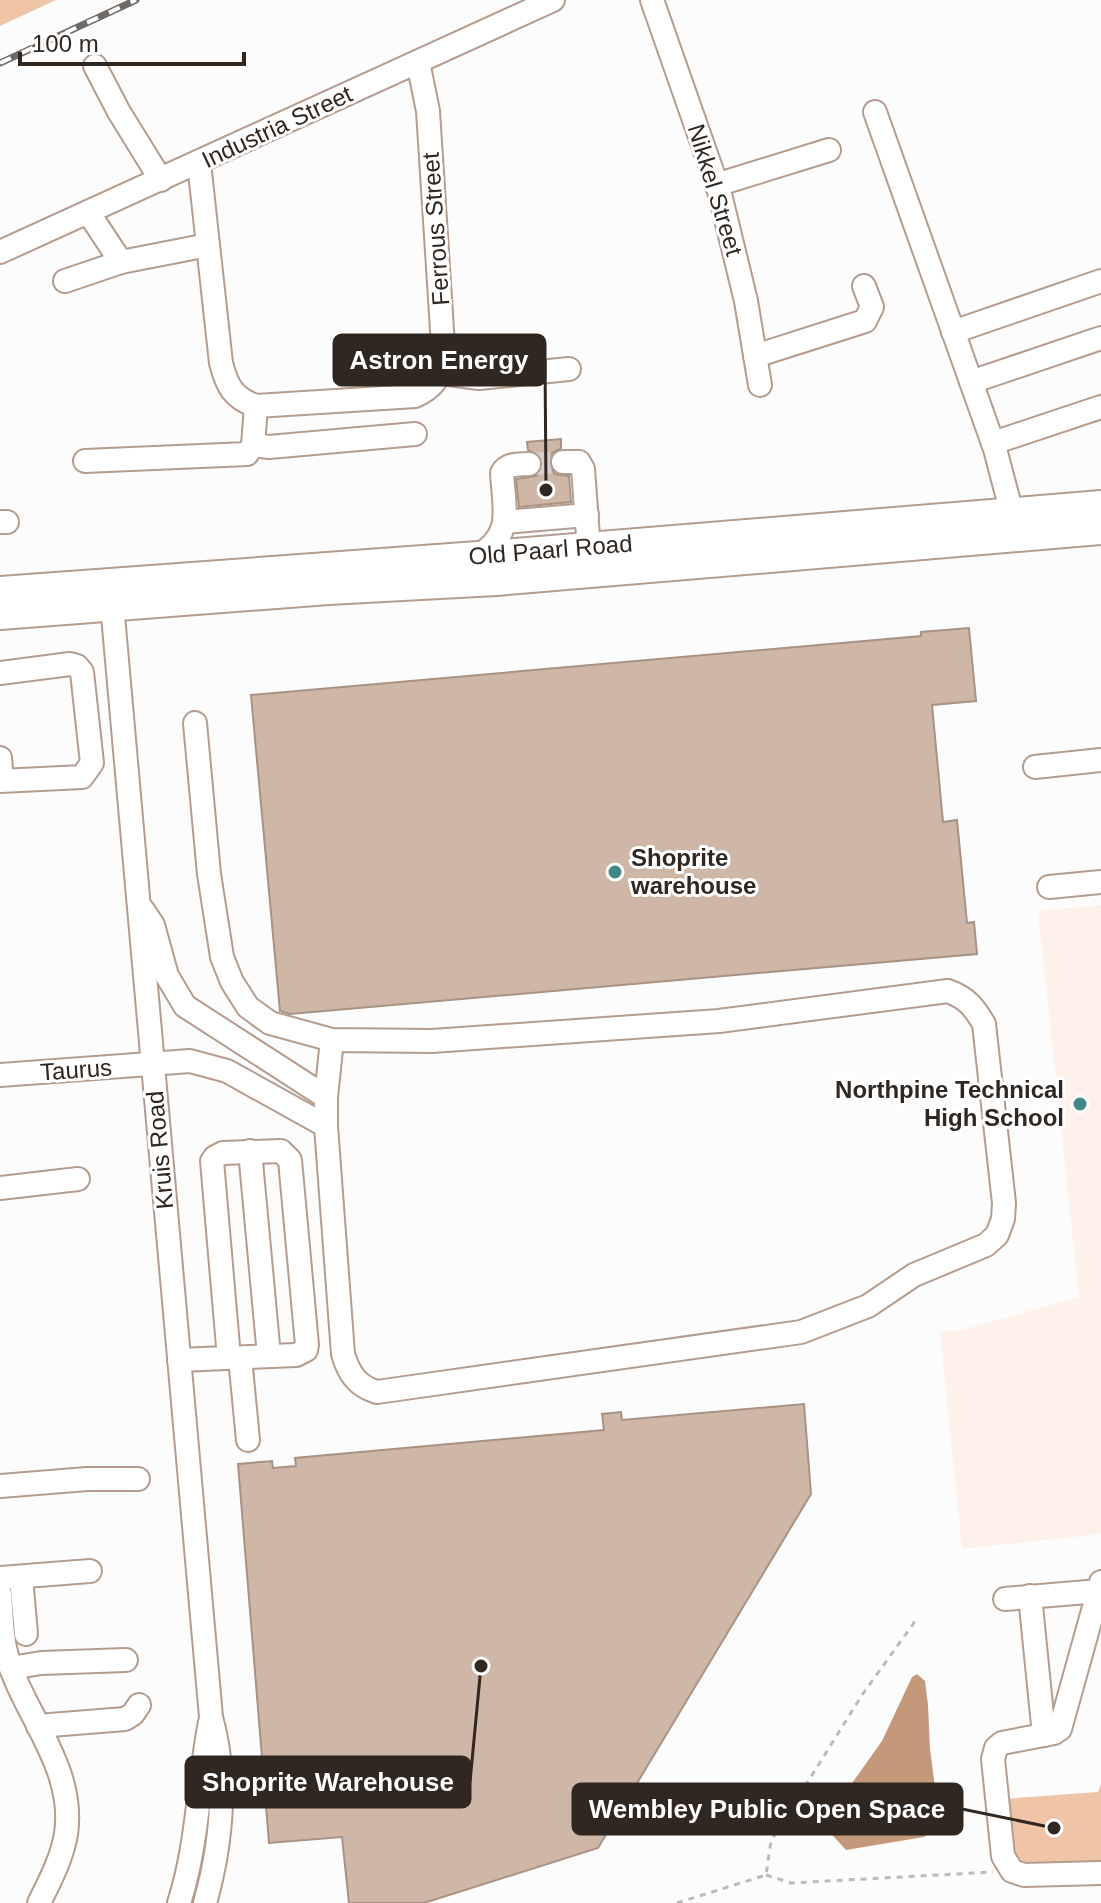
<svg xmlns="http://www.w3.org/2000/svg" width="1101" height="1903" font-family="Arial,sans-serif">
	<rect width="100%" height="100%" fill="#fcfcfc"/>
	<polygon fill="#fef1e9" points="1101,905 1101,1534 962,1549 940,1331 962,1330 1079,1297 1038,911"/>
	<g fill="#efc4a7">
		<polygon points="0,0 56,0 0,26"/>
		<polygon points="1101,1784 1101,1866 1014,1865 1004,1799 1098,1792"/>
	</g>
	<polygon fill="#c4987b" points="917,1674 925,1681 928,1705 930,1749 938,1810 934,1828 924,1837 846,1850 825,1827 828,1817 882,1741 912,1677"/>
	<g fill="#ceb7a7" stroke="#a89283" stroke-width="2">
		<polygon points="561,439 561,448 551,454 549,463 555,474 569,476 571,502 519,507 516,479 536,476 543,464 540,456 528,450 527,442"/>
		<polygon points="969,628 976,701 932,705 943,822 957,820 967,923 974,922 977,954 290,1014 280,1011 251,695 921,636 921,632"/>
		<polygon points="804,1404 811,1494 598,1848 424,1903 349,1903 342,1837 269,1843 238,1464 272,1461 273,1468 296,1466 295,1458 604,1430 602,1414 621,1412 622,1420"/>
	</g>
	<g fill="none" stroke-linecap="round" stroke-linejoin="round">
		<polyline stroke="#d3d1d0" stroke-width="22" stroke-dasharray="22 11" stroke-linecap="butt" points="529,464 563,462"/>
		<g stroke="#b49d8e" stroke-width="26">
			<g id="minor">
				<polyline points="652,0 720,194 746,301 760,385"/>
				<polyline points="95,66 119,112 161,180"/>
				<polyline points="875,112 995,449 1015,525"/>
				<path d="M 199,163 L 221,363 C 227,386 233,398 256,406 L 415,396 C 433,388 438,379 444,361 L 428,111 L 418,62"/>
				<polyline points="716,185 829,150"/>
				<polyline points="88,212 121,262 208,245"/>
				<polyline points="0,252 553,0"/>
				<polyline points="65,281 121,262"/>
				<polyline points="953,332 1101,281"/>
				<polyline points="755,356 865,321 872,307 864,286"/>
				<polyline points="441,373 479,378 569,369"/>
				<polyline points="971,382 1101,338"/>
				<polyline points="993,443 1101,407"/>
				<polyline points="253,445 269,447 415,434"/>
				<polyline points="85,461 247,454 253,445 256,406"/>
				<polyline points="563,462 579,462 583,469 590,563"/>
				<polyline points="0,522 7,522"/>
				<polyline points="504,522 587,515"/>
				<path d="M 478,556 C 514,534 504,510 502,473 C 507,463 519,465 529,464"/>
				<path d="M 111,593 L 211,1717 C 228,1778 222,1842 205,1903"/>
				<polyline points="0,673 70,664 77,666 82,672 92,763 82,777 0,781"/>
				<path d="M 195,723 L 209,874 L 222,957 L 232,982 L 248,1007 L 270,1023 L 332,1040 L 432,1041 L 719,1021 L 948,991 C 967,998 974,1007 984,1024 L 1004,1203 L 1003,1219 L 997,1235 L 986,1245 L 914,1275 L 868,1306 L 801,1332 L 377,1392 C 357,1386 349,1374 343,1354 L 326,1126 L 326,1097 L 332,1040"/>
				<polyline points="0,758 2,780"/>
				<polyline points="1035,767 1101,760"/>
				<polyline points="1049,887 1101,882"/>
				<polyline points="143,910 153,925 167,976 185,1006 326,1097"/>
				<polyline points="0,1075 190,1061 227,1071 326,1126"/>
				<polyline points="250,1151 269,1356"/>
				<polyline points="0,1188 78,1179"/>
				<polyline points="240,1358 248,1440"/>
				<polyline points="179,1360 296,1355 306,1350 307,1345 290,1160 281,1151 223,1153 215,1157 212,1161 229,1358"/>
				<polyline points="0,1486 87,1479 138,1479"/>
				<polyline points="21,1577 26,1634"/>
				<polyline points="0,1578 90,1571"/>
				<polyline points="1101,1582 1060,1729 1054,1733 1002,1743 996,1748 993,1759 1003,1856 1012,1871 1024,1875 1101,1873"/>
				<path d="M 0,1594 C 2,1614 1,1636 7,1656 C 24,1715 76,1768 66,1834 C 62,1858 50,1881 39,1903"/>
				<polyline points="1030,1596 1044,1735"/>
				<polyline points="1005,1599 1099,1591"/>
				<polyline points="11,1668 41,1663 126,1660"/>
				<polyline points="38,1726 125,1719 133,1714 139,1705"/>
				<path d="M 179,1903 C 198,1844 198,1783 210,1722"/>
			</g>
		</g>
		<g stroke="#b49d8e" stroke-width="32">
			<g id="major">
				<path id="s1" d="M 0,591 L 478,556 L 1101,505"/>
				<polyline points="0,615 328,590 496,581 1101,530"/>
			</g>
		</g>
		<g stroke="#bdbbb9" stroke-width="3" stroke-dasharray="6 6" stroke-linecap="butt">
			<polyline points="766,1875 791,1883 993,1872"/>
			<polyline points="677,1903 766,1875 771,1841 862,1695 916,1620"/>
		</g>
		<use href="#minor" stroke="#fff" stroke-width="22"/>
		<use href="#major" stroke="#fff" stroke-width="28"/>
		<g stroke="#706a66" stroke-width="7">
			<polyline id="rail" points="0,63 136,0"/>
		</g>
		<use href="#rail" stroke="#fff" stroke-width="4" stroke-dasharray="12" stroke-linecap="butt"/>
	</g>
	<g fill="#3f8789" stroke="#fff" stroke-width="3">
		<circle cx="615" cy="872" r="8"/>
		<circle cx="1080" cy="1104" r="8"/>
	</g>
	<g text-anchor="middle" stroke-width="6" stroke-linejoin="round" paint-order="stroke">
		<g font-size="24" fill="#302721" stroke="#fff">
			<text transform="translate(277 127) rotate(-25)" y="8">Industria Street</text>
			<text transform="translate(715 190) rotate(73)" y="8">Nikkel Street</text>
			<text transform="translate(436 229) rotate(-94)" y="8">Ferrous Street</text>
			<text dy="8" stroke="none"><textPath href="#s1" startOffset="552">Old Paarl Road</textPath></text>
			<text transform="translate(76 1070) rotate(-4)" y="8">Taurus</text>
			<text transform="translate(160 1150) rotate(-95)" y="8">Kruis Road</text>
		</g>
		<g font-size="24" font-weight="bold" fill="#302721" stroke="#fff" text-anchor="start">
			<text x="631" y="866">Shoprite<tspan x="631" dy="28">warehouse</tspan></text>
			<text x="1064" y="1098" text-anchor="end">Northpine Technical<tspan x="1064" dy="28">High School</tspan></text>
		</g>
	</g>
	<path fill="none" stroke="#302721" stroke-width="3" d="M546 490L545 360M481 1666L470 1782M1054 1828L962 1809"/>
	<g fill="#302721" stroke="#fff" stroke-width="3">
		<circle cx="546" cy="490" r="8"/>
		<circle cx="481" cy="1666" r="8"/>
		<circle cx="1054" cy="1828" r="8"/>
	</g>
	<g fill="#302721" stroke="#302721" stroke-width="3">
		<rect x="334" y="335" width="211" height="50" rx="8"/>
		<rect x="186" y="1757" width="284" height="50" rx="8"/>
		<rect x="573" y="1784" width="389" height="50" rx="8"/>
	</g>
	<g font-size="26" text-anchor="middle" font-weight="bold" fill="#fff">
		<text x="439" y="369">Astron Energy</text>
		<text x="328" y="1791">Shoprite Warehouse</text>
		<text x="767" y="1818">Wembley Public Open Space</text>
	</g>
	<path d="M20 52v12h224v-12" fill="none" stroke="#302721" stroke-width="4"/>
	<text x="32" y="52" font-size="24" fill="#302721" stroke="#ffffff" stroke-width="6" paint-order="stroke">100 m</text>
</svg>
